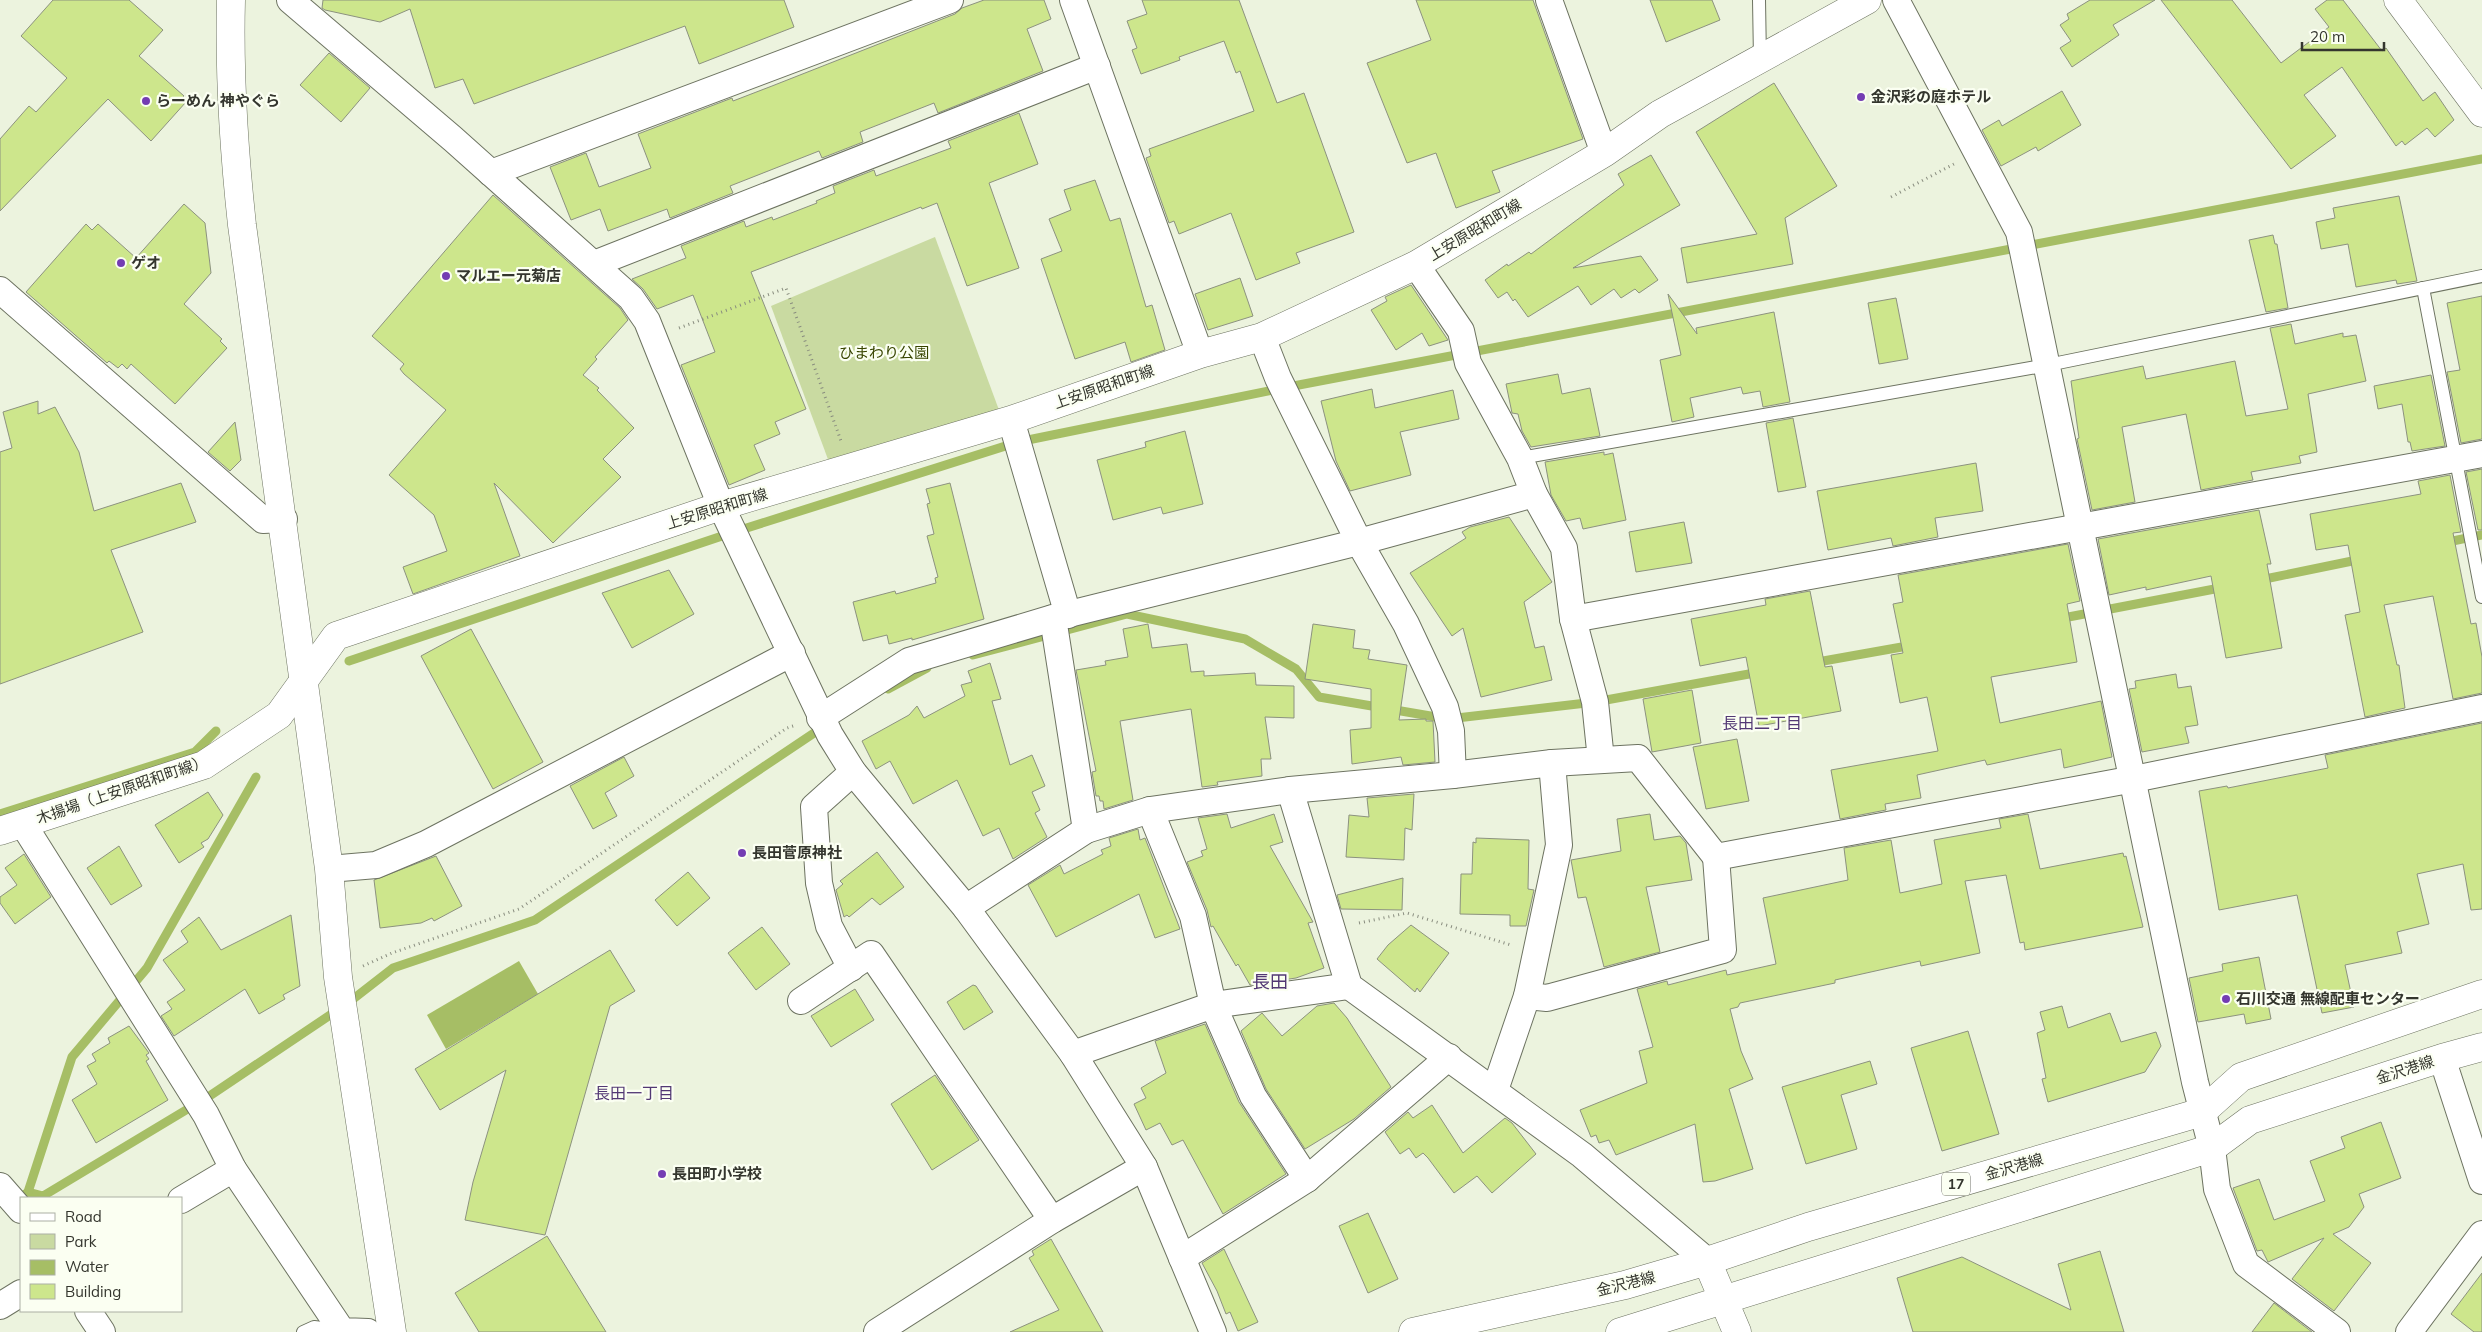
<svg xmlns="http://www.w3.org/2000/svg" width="2482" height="1332" font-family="Mulish,'Noto Sans JP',sans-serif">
	<rect width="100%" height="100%" fill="#ecf3de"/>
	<polygon fill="#c9daa1" points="935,237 999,410 829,462 771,306"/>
	<polygon fill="#a6be65" points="519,961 538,994 446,1049 427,1015"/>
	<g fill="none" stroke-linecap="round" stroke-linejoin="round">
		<g stroke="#a6be65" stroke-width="9">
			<polyline points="2443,543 2482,535"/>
			<polyline points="2260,580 2362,559"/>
			<polyline points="2058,619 2225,587"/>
			<polyline points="973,655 1127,614 1245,639 1296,669 1319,697 1448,719 1595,702 1760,672"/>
			<polyline points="349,661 734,532 1018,442 1283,388 2482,159"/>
			<polyline points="1812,663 1913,645"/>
			<polyline points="888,689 927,668"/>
			<polyline points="0,814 195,752 216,731"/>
			<polyline points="28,1192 43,1196 211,1095 348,1003 393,968 535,920 823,727"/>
			<polyline points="24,1195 28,1192 72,1057 147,968 256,777"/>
		</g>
	</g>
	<g fill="#cde68c" stroke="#8c927f">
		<polygon points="53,0 129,0 163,30 139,56 184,96 182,98 186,102 151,141 108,99 0,211 0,139 29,106 36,112 67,78 21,36"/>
		<polygon points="323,0 784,0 794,27 699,64 685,26 474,104 463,79 435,88 410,9 380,22 325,10 322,8"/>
		<polygon points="984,0 1044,0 1051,19 1027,29 1043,71 938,113 934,103 860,132 863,142 822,158 819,151 730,186 733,193 670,218 667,209 608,231 600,209 571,220 550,167 586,153 599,187 651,168 638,134 732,98 733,101 772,86 955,14 962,8"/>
		<polygon points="1142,0 1239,0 1277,103 1304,93 1354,232 1296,253 1300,263 1256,280 1231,213 1179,234 1174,221 1169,223 1146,158 1151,156 1149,149 1254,111 1240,71 1236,73 1224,41 1179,57 1180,60 1141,74 1132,50 1137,48 1127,21 1147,14"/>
		<polygon points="1416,0 1533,0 1583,139 1492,171 1500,192 1456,208 1436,153 1407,163 1367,63 1431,40"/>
		<polygon points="1650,0 1712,0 1720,20 1666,42"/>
		<polygon points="2090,0 2155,0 2113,25 2119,35 2072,67 2060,48 2071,41 2060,25 2069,19 2067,14"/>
		<polygon points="2161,0 2232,0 2281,63 2329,27 2315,9 2327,0 2343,0 2382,51 2386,48 2423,101 2435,92 2454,120 2435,137 2427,128 2405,145 2402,141 2396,146 2342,67 2304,95 2336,136 2291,169"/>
		<polygon points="329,53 370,88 341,122 300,85"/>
		<polygon points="1774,83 1837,186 1785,218 1793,264 1687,283 1681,248 1757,234 1696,132"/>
		<polygon points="2062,91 2081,125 2038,151 2036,147 2001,166 1982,130 1999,120 2002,126"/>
		<polygon points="1019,113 1038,164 989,183 1019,268 967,286 937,203 922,209 921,207 751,272 806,409 775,422 780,434 754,445 765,470 729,485 681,365 715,352 693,295 657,309 643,289 632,279 686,258 681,246 744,221 746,227 772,217 773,220 817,203 816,201 835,193 833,186 874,170 876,176 951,148 948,141"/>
		<polygon points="1651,155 1680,205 1573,268 1641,256 1658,280 1639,293 1635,289 1621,298 1614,289 1591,305 1578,286 1528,317 1515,299 1513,301 1507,292 1498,298 1485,280 1507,264 1508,266 1529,252 1531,254 1624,185 1618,174"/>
		<polygon points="1095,180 1110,221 1120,218 1146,307 1152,305 1165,350 1131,362 1125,342 1075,359 1041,259 1062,251 1049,219 1071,210 1064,190"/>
		<polygon points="493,195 620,308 628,320 595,357 597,359 583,375 599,388 597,390 634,428 603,459 621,477 553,543 494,483 520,556 413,594 403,567 447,551 434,515 389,475 446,410 404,374 400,369 404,364 372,336"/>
		<polygon points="2399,196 2417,281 2397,284 2396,280 2356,287 2348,244 2321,249 2316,222 2335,218 2333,208"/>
		<polygon points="184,204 205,223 211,273 184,304 222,339 220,341 227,348 175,404 131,364 127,369 122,364 118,368 109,361 107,363 26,292 86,224 92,230 98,224 136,258"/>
		<polygon points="2273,235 2275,244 2277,244 2288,308 2266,312 2249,240"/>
		<polygon points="1240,278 1253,316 1208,330 1195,294"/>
		<polygon points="1411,285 1448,340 1429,346 1422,333 1396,350 1371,310 1387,301 1385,297"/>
		<polygon points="1668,294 1697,334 1696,328 1774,312 1790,402 1763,407 1760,391 1743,394 1741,387 1690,398 1694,417 1672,422 1660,360 1681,355"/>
		<polygon points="2482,296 2482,439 2461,443 2447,372 2460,370 2447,303"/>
		<polygon points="1896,298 1908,359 1879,364 1868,303"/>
		<polygon points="2291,324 2295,344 2343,333 2343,337 2356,335 2366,381 2308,394 2317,452 2299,456 2301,463 2251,472 2253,480 2201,490 2186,414 2122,427 2135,502 2092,510 2077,439 2079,438 2071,381 2143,366 2146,379 2235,361 2246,416 2288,409 2270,328"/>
		<polygon points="1558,374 1562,394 1590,388 1600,436 1531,447 1522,431 1518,414 1512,413 1506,384"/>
		<polygon points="2431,375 2445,446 2412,451 2410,442 2408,442 2402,404 2378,409 2374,386"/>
		<polygon points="1372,389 1375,408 1453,390 1459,419 1400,432 1411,475 1350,491 1336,461 1321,401"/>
		<polygon points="38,401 38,414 55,407 79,452 94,511 181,483 196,522 111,550 143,632 0,684 0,452 12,448 3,412"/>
		<polygon points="1793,418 1806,487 1778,492 1766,423"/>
		<polygon points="235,422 241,460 230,471 208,452"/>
		<polygon points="1185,431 1203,504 1163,514 1161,507 1113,520 1097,460 1146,447 1145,442"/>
		<polygon points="1604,452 1604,455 1613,453 1626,520 1583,529 1580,518 1566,521 1551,495 1545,462"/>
		<polygon points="1976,463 1983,511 1935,518 1938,537 1893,546 1891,538 1828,550 1817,491"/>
		<polygon points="2482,469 2482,530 2478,530 2466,472"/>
		<polygon points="2450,475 2461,532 2453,533 2471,624 2476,623 2482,657 2482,693 2453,699 2433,596 2384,605 2397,665 2399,665 2405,708 2365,717 2345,615 2360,612 2348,545 2316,550 2310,514 2421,494 2418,481"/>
		<polygon points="950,483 984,619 912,640 912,638 889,644 887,635 863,641 853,602 895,591 896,594 936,583 935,578 938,577 927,536 934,534 927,504 930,503 926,489"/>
		<polygon points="2259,510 2271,564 2267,564 2282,648 2226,658 2211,576 2146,590 2146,587 2109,595 2098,539"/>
		<polygon points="1509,517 1552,582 1524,602 1535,648 1544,646 1552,680 1481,697 1463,628 1452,636 1410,573 1466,538 1462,532 1470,527"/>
		<polygon points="1684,522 1692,563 1636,572 1629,532"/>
		<polygon points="2068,544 2080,601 2067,604 2077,662 1991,677 2000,723 2101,701 2112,757 2064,768 2061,749 1987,765 1985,760 1917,775 1921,798 1885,804 1886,810 1840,819 1831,770 1938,751 1927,697 1900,703 1891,655 1903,653 1893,604 1903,602 1898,575"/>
		<polygon points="669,570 694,614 632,648 602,593"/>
		<polygon points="1810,591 1825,667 1832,666 1841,711 1759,726 1746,657 1700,666 1691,619 1766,605 1765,599"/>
		<polygon points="1148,624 1152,648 1187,644 1191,672 1204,671 1204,676 1255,673 1256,685 1294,686 1294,718 1265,717 1271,759 1261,759 1262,776 1217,782 1218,785 1202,787 1191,709 1120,721 1133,800 1104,809 1103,801 1100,801 1099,796 1096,796 1092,772 1096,771 1076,670 1106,665 1105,661 1128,657 1123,629"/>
		<polygon points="1313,624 1355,630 1353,648 1370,650 1368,659 1407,665 1399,720 1426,719 1426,721 1433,721 1435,762 1403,765 1401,757 1352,764 1350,730 1371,728 1371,689 1305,679"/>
		<polygon points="471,629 543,762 493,789 421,656"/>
		<polygon points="990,663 1001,699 992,701 1010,765 1032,755 1045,786 1032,792 1040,810 1035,813 1047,837 1013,859 999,828 983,836 957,780 913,804 890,761 876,769 862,741 909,715 917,706 924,718 965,696 961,685 972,682 968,671"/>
		<polygon points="2176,674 2178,688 2191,686 2198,725 2185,727 2189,743 2142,752 2129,689 2136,688 2135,681"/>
		<polygon points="1692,690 1701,743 1652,752 1643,699"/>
		<polygon points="2482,723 2482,909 2471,910 2463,864 2417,874 2429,924 2397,932 2402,953 2345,965 2354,1007 2322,1013 2297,895 2219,910 2199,791 2227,786 2228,788 2328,768 2325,755"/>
		<polygon points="1737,739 1749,801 1706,809 1693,747"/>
		<polygon points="624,757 634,776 605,793 617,816 593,829 570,786"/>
		<polygon points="208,792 223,815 208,839 201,843 204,847 179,863 155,825"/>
		<polygon points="1414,794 1412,830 1405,828 1404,860 1346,857 1349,815 1369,817 1367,798"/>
		<polygon points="1227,814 1231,828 1274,814 1283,842 1270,846 1313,922 1308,923 1324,968 1296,978 1250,985 1238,964 1236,966 1213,926 1211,927 1207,910 1187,862 1203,856 1201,851 1207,849 1198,818"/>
		<polygon points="1650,814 1654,840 1680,836 1686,843 1692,880 1646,887 1660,952 1604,967 1586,897 1578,898 1571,860 1621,851 1617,819"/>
		<polygon points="2028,814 2040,869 2123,853 2124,857 2126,856 2143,927 2025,950 2024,942 2020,943 2006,875 1965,881 1980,953 1921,966 1920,961 1835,980 1835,983 1740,1003 1738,1007 1730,1009 1741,1051 1753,1079 1729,1089 1753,1169 1715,1181 1703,1182 1695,1124 1616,1155 1609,1140 1599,1143 1596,1135 1591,1137 1580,1110 1647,1083 1639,1051 1653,1047 1637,989 1667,981 1668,985 1726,970 1727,975 1776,964 1763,898 1848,880 1844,848 1891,840 1900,893 1942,884 1934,840 2001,828 1999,819"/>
		<polygon points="1138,829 1140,840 1145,838 1180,929 1155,938 1139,894 1056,937 1028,885 1060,865 1064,874 1103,854 1101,850 1111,846 1109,838"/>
		<polygon points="1476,838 1529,840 1528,889 1534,890 1526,926 1510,926 1510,915 1460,914 1461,874 1472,874 1473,842 1476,843"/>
		<polygon points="119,846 142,886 111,905 87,868"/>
		<polygon points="877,852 904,887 880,905 872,898 849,917 847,915 844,917 836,890 843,884 840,881"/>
		<polygon points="24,854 51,897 15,924 0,903 0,897 17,885 5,868"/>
		<polygon points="436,856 462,906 434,921 432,918 421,923 380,928 374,880"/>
		<polygon points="688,872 710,898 677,926 655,900"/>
		<polygon points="1403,878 1402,910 1341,909 1337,895"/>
		<polygon points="291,915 300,986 283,995 285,999 259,1014 245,989 174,1036 161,1016 172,1009 167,1002 185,990 163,960 188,942 181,931 199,917 221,950"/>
		<polygon points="1411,925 1449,953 1420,992 1417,988 1415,992 1377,959 1388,945"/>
		<polygon points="762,927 790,964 756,990 728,953"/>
		<polygon points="610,950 635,991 610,1006 545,1235 465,1220 473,1182 506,1070 440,1110 415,1069"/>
		<polygon points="2259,957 2271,1019 2246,1024 2244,1014 2198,1022 2189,978 2223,971 2222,964"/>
		<polygon points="973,985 976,986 993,1012 964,1030 947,1002"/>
		<polygon points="855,989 874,1020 831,1047 811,1016"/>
		<polygon points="1334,1003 1347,1018 1391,1087 1354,1119 1305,1149 1266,1089 1241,1031 1262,1013 1282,1036 1317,1006"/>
		<polygon points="2062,1006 2068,1028 2110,1013 2121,1042 2156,1032 2161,1046 2145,1072 2048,1102 2042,1079 2046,1078 2037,1033 2045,1030 2040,1012"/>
		<polygon points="1205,1024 1239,1102 1286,1174 1223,1214 1183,1140 1172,1145 1160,1123 1146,1130 1134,1104 1146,1098 1141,1088 1166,1073 1155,1041"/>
		<polygon points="129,1026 149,1053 146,1055 149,1059 146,1061 168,1100 96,1143 72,1100 97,1084 87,1066 96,1061 92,1054 110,1043 108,1038"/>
		<polygon points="1968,1031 1999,1134 1942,1151 1911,1048"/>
		<polygon points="1870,1061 1877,1084 1841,1095 1857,1149 1806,1164 1782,1087"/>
		<polygon points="935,1075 979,1140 932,1170 891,1104"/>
		<polygon points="1432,1105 1463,1153 1505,1118 1512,1123 1536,1154 1492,1193 1477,1176 1454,1193 1428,1158 1423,1153 1416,1158 1409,1148 1400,1154 1385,1132 1408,1112 1413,1118"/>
		<polygon points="2381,1122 2401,1178 2359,1194 2364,1207 2349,1227 2333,1234 2371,1263 2334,1311 2292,1279 2324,1238 2268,1262 2262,1250 2257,1251 2233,1188 2259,1179 2274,1220 2325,1201 2310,1161 2345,1148 2341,1137"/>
		<polygon points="1368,1213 1398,1279 1368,1293 1339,1226"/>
		<polygon points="547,1236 606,1332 479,1332 455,1293"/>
		<polygon points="1051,1239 1103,1332 1010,1332 1059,1310 1029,1258 1034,1255 1032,1251"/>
		<polygon points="1224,1249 1258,1322 1238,1331 1230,1312 1226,1314 1217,1291 1202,1263"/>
		<polygon points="2100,1251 2124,1332 1913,1332 1897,1278 1962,1257 2071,1310 2058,1264"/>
		<polygon points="2482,1273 2482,1332 2474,1332 2451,1314"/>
		<polygon points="2274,1303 2312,1332 2252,1332"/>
	</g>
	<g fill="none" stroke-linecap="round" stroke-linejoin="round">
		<g stroke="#6d7361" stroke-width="14">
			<g id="service">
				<polyline points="1759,0 1760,59"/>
				<polyline points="2423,288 2482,597"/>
				<polyline points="1520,458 2048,365 2482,276"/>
				<polyline points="303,1332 314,1327 340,1330"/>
			</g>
		</g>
		<g stroke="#6d7361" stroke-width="28">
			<g id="minor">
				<polyline points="290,0 453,139 631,298 647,321 721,506 830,735 853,772 966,908 1073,1054 1144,1167 1213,1332"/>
				<polyline points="1073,0 1200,354"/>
				<polyline points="1549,0 1604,153"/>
				<polyline points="1896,0 2019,232 2195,1082 2212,1148 2217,1189 2246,1264 2337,1332"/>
				<polyline points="491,173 950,0"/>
				<polyline points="594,264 1097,66"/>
				<polyline points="1416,265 1461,331 1468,363 1520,458 1534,494 1564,548 1573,619 1595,702 1601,760"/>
				<polyline points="0,290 263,520 284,519"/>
				<polyline points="1262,337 1278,378 1359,542 1406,624 1445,707 1451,731 1453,775"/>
				<polyline points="1011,420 1068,615"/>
				<polyline points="1053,618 1086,830"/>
				<polyline points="1573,619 2482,454"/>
				<polyline points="820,718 909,661 1053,618 1359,542 1534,494"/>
				<polyline points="1290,790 1349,986 1582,1155 1707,1261"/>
				<polyline points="1150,810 1193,916 1213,1005 1253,1096 1307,1179"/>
				<polyline points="23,824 206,1115 233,1169 342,1331 368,1332"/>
				<polyline points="329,869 376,865 426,844 792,653"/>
				<polyline points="966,908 1086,830 1150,810 1290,790 1453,775 1552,763 1638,758 1716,857 2134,779 2482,708"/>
				<polyline points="851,968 829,926 819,883 814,807 853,772"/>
				<polyline points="1527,996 1547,998 1723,950 1716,857"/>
				<polyline points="801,1001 871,954 1052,1220"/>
				<polyline points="1073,1054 1213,1005 1349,986"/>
				<polyline points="2442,1058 2482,1181"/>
				<polyline points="1495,1090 1527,996 1559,845 1552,763"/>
				<polyline points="0,1186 21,1210"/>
				<polyline points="181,1200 233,1169"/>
				<polyline points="1182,1258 1307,1179 1449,1057"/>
				<polyline points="0,1306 21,1293"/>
				<polyline points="88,1311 102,1332"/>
				<polyline points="877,1332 1052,1220 1144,1167"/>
				<polyline points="2409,1332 2482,1234"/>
			</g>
		</g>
		<g stroke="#6d7361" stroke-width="29">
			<g id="tertiary">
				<path d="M 231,0 C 229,75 234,151 242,225 L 329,869 L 338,977 L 392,1332"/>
				<polyline points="2398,0 2482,113"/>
				<polyline points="1707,1261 1737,1332"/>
			</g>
		</g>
		<g stroke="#6d7361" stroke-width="29">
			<polyline id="secondary" points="0,831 204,765 279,715 336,636 721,506 1011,420 1200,354 1262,337 1416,265 1604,153 1660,114 1867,0"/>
		</g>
		<g stroke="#6d7361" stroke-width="29">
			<g id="primary">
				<polyline points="1413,1332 1625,1285 1707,1261 1808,1227 2202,1112 2241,1077 2482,994"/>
				<polyline points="1620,1332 2212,1148 2250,1120 2442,1058 2482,1047"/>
			</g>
		</g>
		<g stroke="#898d7f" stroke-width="3" stroke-dasharray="1 4" stroke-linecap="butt">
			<polyline points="1891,197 1954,164"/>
			<polyline points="679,328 786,288 841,441"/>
			<polyline points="1359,923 1407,913 1511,945"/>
			<polyline points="363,966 392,953 519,909 787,728 796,725"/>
		</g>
		<use href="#service" stroke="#fff" stroke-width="12"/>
		<use href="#minor" stroke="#fff" stroke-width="26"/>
		<use href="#tertiary" stroke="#fff" stroke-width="28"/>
		<use href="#secondary" stroke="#fff" stroke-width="28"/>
		<use href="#primary" stroke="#fff" stroke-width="28"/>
	</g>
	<g fill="#743db3" stroke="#fbfff2" stroke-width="2">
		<circle cx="1861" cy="97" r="5"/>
		<circle cx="146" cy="101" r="5"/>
		<circle cx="121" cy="263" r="5"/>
		<circle cx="446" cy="276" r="5"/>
		<circle cx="742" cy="853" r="5"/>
		<circle cx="2226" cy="999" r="5"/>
		<circle cx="662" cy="1174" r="5"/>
	</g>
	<g text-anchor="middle" stroke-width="4.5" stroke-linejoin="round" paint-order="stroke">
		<rect fill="#fbfff2" stroke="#707269" stroke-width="1" x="1942" y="1172.5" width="28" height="23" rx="4"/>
		<g font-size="14" font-weight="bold" fill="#34362e">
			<text x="1956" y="1189">17</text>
		</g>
		<g font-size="15" font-weight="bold" fill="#34362e" stroke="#fbfff2" text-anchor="start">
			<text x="1871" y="102">金沢彩の庭ホテル</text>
			<text x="156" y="106">らーめん 神やぐら</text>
			<text x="131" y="268">ゲオ</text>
			<text x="456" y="281">マルエー元菊店</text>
			<text x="752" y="858">長田菅原神社</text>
			<text x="2236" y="1004">石川交通 無線配車センター</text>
			<text x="672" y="1179">長田町小学校</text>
		</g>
		<g font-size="15" fill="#34362e" stroke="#fbfff2">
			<text transform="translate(1475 230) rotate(-31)" y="5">上安原昭和町線</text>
			<text transform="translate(1104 387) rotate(-19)" y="5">上安原昭和町線</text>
			<text transform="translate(717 509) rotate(-17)" y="5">上安原昭和町線</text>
			<text transform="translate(122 790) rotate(-19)" y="5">木揚場（上安原昭和町線）</text>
			<text transform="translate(2405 1070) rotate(-18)" y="5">金沢港線</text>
			<text transform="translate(2014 1167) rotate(-16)" y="5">金沢港線</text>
			<text transform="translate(1626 1284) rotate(-14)" y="5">金沢港線</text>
		</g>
		<g font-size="15" fill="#384500" stroke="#fbfff2">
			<text x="884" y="358">ひまわり公園</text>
		</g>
		<g font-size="16" fill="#523874" stroke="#fbfff2">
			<text x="1762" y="729">長田二丁目</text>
			<text x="634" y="1099">長田一丁目</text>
		</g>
		<g font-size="18" fill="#523874" stroke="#fbfff2">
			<text x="1270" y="988">長田</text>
		</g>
	</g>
	<rect x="20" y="1197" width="162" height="115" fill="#fbfff2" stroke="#abafa4"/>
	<rect x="30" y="1213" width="25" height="8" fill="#ffffff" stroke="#abafa4"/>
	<text x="65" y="1222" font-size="15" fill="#34362e">Road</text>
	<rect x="30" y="1234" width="25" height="15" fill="#c9daa1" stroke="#abafa4"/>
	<text x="65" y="1247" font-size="15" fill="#34362e">Park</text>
	<rect x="30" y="1260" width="25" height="15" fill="#a6be65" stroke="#abafa4"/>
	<text x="65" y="1272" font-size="15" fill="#34362e">Water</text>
	<rect x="30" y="1284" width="25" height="15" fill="#cde68c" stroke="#abafa4"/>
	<text x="65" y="1297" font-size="15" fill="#34362e">Building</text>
	<path d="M2302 42v8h82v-8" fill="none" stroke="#34362e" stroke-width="2.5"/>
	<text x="2310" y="42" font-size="15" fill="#34362e" stroke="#fbfff2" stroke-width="4" paint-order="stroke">20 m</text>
</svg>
